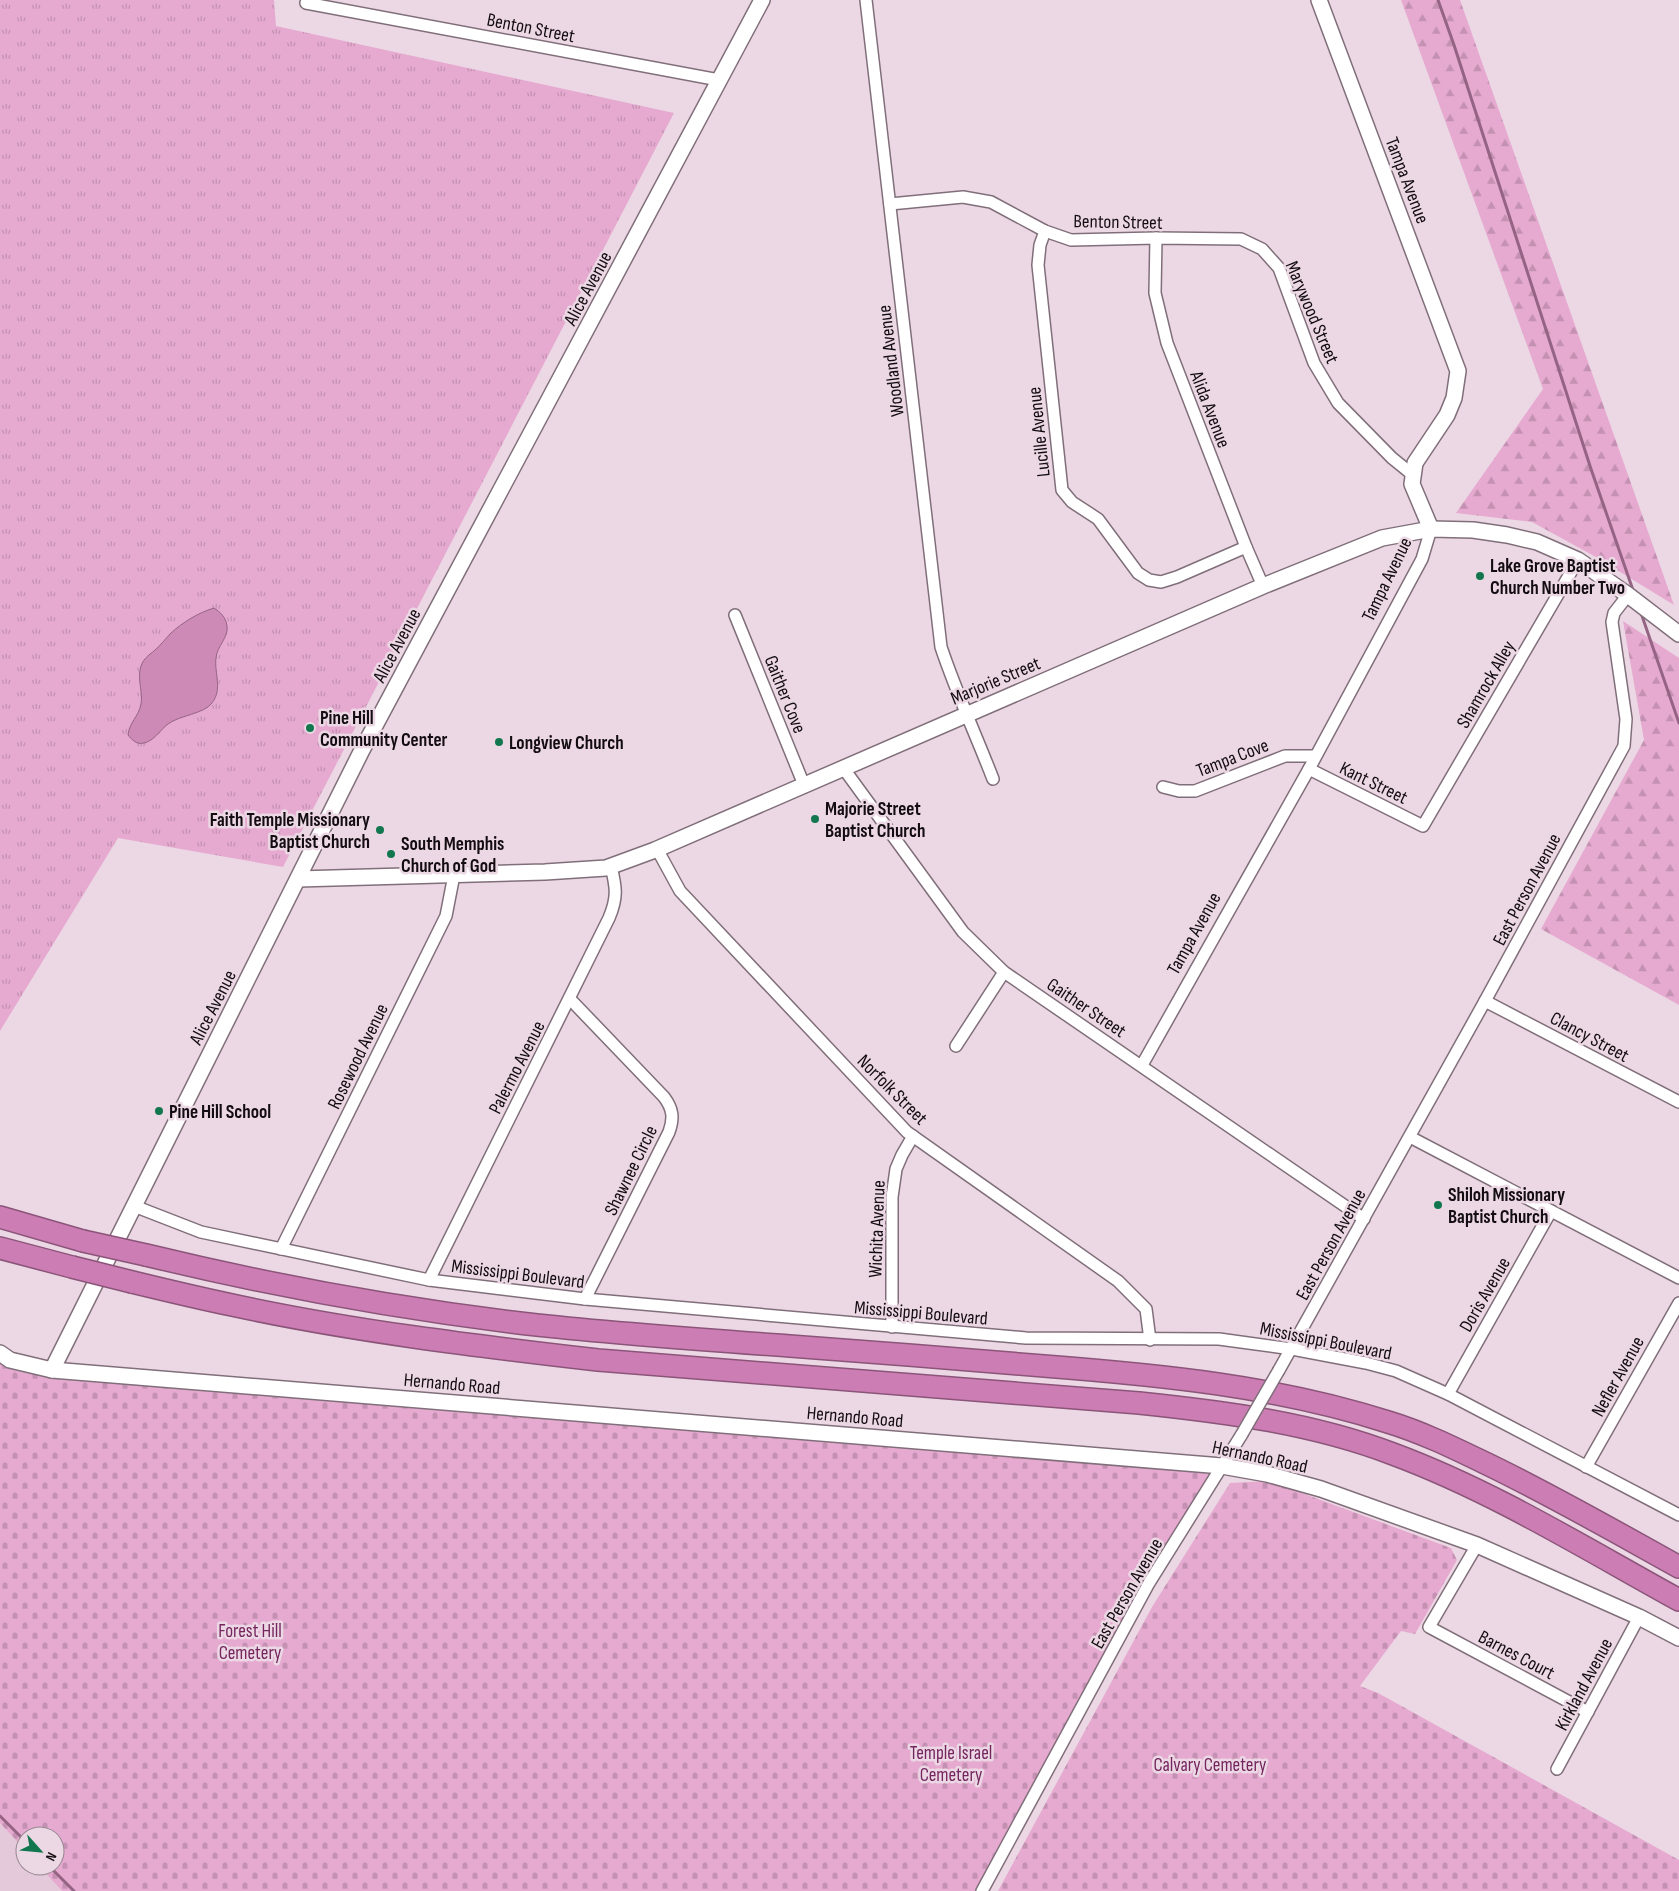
<svg xmlns="http://www.w3.org/2000/svg" width="1679" height="1891" font-family="'Sofia Sans Condensed',sans-serif">
	<defs>
		<pattern id="grass-tufts" width="24" height="20" patternUnits="userSpaceOnUse" patternTransform="scale(1.25)"><rect width="24" height="20" fill="#e6aad1"/><path d="M3 7l-1-3M5 7V3M7 7l1-3M15 17l-1-3M17 17v-4M19 17l1-3" fill="none" stroke="#c491b2"/></pattern>
		<pattern id="forest-firs" width="22" height="20" patternUnits="userSpaceOnUse" patternTransform="scale(1.25)"><rect width="22" height="20" fill="#e6aad1"/><path d="M5 1l3.5 6h-7zM16 11l3.5 6h-7z" fill="#c491b2"/></pattern>
		<pattern id="cemetery-stones" width="16" height="16" patternUnits="userSpaceOnUse" patternTransform="scale(1.25)"><rect width="16" height="16" fill="#e6aad1"/><path d="M2 7V4a2 2 0 0 1 4 0v3zM10 15v-3a2 2 0 0 1 4 0v3z" fill="#c491b2"/></pattern>
	</defs>
	<rect width="100%" height="100%" fill="#ecd8e4"/>
	<polygon fill="#e4c9da" points="0,1823 25,1850 25,1866 39,1866 62,1891 0,1891"/>
	<polygon fill="url(#grass-tufts)" points="0,0 274,0 276,26 674,113 283,867 118,838 0,1031"/>
	<g fill="url(#forest-firs)">
		<polygon points="1401,0 1460,0 1674,605 1594,556 1532,522 1456,513 1543,389"/>
		<polygon points="1623,621 1679,658 1679,1005 1541,929 1644,740"/>
	</g>
	<g fill="url(#cemetery-stones)">
		<polygon points="0,1355 26,1372 1025,1455 1210,1474 978,1891 62,1891 39,1866 55,1866 55,1836 25,1836 25,1850 0,1823"/>
		<polygon points="1269,1481 1451,1548 1457,1560 1415,1634 1401,1631 1360,1686 1378,1693 1679,1860 1679,1891 998,1891 1152,1607 1230,1483"/>
	</g>
	<path fill="#cd8ab6" stroke="#956484" d="M 214,608 C 220,612 226,617 227,626 C 229,637 217,646 216,658 C 214,673 223,689 212,703 C 204,714 180,715 168,724 C 160,730 154,741 144,743 C 137,745 132,740 128,735 C 129,723 139,716 141,704 C 143,693 138,682 140,670 C 142,659 148,656 155,650 C 161,645 166,638 171,633 C 183,622 198,613 214,608 Z"/>
	<g fill="none" stroke-linecap="round" stroke-linejoin="round">
		<g stroke="#956484" stroke-width="3">
			<polyline points="1438,0 1454,45 1591,469 1634,593"/>
			<polyline points="1641,613 1679,723"/>
			<polyline points="0,1816 25,1841"/>
			<polyline points="49,1866 74,1891"/>
		</g>
		<g stroke="#806f7a" stroke-width="14">
			<g id="minor">
				<polyline points="307,0 306,3 719,80"/>
				<path d="M 866,0 L 941,647 C 956,692 976,735 993,779"/>
				<polyline points="890,204 963,197 991,202 1045,231 1071,240 1156,238 1241,239 1262,249 1279,268 1314,363 1338,403 1392,458 1413,475"/>
				<polyline points="1045,231 1040,245 1038,265 1062,490 1072,502 1098,519 1138,573 1149,580 1161,582 1177,577 1246,547"/>
				<polyline points="1156,238 1155,293 1167,343 1246,547 1263,586"/>
				<polyline points="735,615 804,785"/>
				<polyline points="844,769 963,932 1004,972 1364,1219"/>
				<polyline points="1309,769 1423,826 1578,560"/>
				<polyline points="1163,787 1179,791 1195,791 1285,756 1314,756"/>
				<polyline points="657,849 680,891 907,1132 1118,1281 1146,1309 1150,1340"/>
				<path d="M 570,999 L 664,1097 C 673,1109 674,1118 669,1132 L 585,1299"/>
				<polyline points="1485,1001 1679,1102"/>
				<polyline points="956,1046 1004,972"/>
				<polyline points="1142,1065 1309,769 1422,559 1431,529"/>
				<polyline points="1410,1137 1679,1278"/>
				<polyline points="134,1206 201,1232 429,1280 585,1299 1026,1338 1219,1339 1292,1349 1366,1363 1396,1371 1448,1394 1679,1515"/>
				<polyline points="281,1249 446,916 454,875"/>
				<path d="M 429,1280 L 609,918 C 618,897 616,887 611,866"/>
				<polyline points="892,1327 892,1197 896,1169 902,1155 913,1136"/>
				<polyline points="1279,1370 1485,1001 1624,746 1626,719 1612,622 1614,613 1628,595"/>
				<polyline points="1448,1394 1551,1211"/>
				<polyline points="1586,1467 1679,1303"/>
				<polyline points="1477,1545 1429,1627 1588,1712"/>
				<polyline points="1557,1769 1639,1617"/>
				<polyline points="982,1891 1149,1583 1242,1434"/>
			</g>
		</g>
		<g stroke="#806f7a" stroke-width="18">
			<g id="tertiary">
				<polyline points="1319,0 1458,371 1454,398 1447,415 1415,463 1412,484 1431,529"/>
				<polyline points="298,879 545,872 606,868 655,850 1263,586 1382,538 1431,529 1473,530 1507,535 1537,542 1578,560 1628,595 1679,634"/>
				<polyline points="0,1353 10,1360 52,1370 1222,1466 1267,1474 1321,1489 1477,1545 1639,1617 1679,1638"/>
				<polyline points="52,1370 362,750 762,0"/>
			</g>
		</g>
		<g stroke="#8b557a" stroke-width="24">
			<g id="motorway">
				<polyline points="0,1217 83,1241"/>
				<polyline points="0,1248 72,1267"/>
				<path d="M 146,1255 C 274,1286 405,1310 537,1325 C 621,1334 706,1340 790,1346 C 875,1352 959,1359 1044,1366 C 1160,1375 1276,1386 1388,1422 C 1421,1432 1452,1447 1483,1462 C 1550,1494 1614,1531 1679,1567"/>
				<path d="M 132,1282 C 165,1290 198,1298 232,1305 C 352,1331 476,1346 598,1360 L 1139,1403 C 1225,1412 1312,1423 1393,1454 C 1493,1491 1586,1549 1679,1600"/>
			</g>
		</g>
		<use href="#minor" stroke="#fff" stroke-width="11"/>
		<use href="#tertiary" stroke="#fff" stroke-width="15"/>
		<use href="#motorway" stroke="#cc7db3" stroke-width="21"/>
		<g stroke="#806f7a" stroke-width="14" stroke-linecap="butt">
			<polyline id="minor-bridge" points="1242,1434 1279,1370"/>
		</g>
		<g stroke="#8b557a" stroke-width="24" stroke-linecap="butt">
			<g id="motorway-bridge">
				<polyline points="83,1241 146,1255"/>
				<polyline points="72,1267 132,1282"/>
			</g>
		</g>
		<use href="#minor-bridge" stroke="#fff" stroke-width="11"/>
		<use href="#motorway-bridge" stroke="#cc7db3" stroke-width="21"/>
	</g>
	<g fill="#12774e" stroke="#ecd8e4" stroke-width="2">
		<circle cx="1480" cy="576" r="5"/>
		<circle cx="310" cy="728" r="5"/>
		<circle cx="499" cy="742" r="5"/>
		<circle cx="815" cy="819" r="5"/>
		<circle cx="380" cy="830" r="5"/>
		<circle cx="391" cy="854" r="5"/>
		<circle cx="159" cy="1111" r="5"/>
		<circle cx="1438" cy="1205" r="5"/>
	</g>
	<g text-anchor="middle" stroke-width="5" stroke-linejoin="round" paint-order="stroke">
		<g font-size="19" fill="#130c11" stroke="#ecd8e4">
			<text transform="translate(531 27) rotate(11)" y="7">Benton Street</text>
			<text transform="translate(1408 180) rotate(69)" y="7">Tampa Avenue</text>
			<text transform="translate(1118 221) rotate(1)" y="7">Benton Street</text>
			<text transform="translate(587 288) rotate(-62)" y="7">Alice Avenue</text>
			<text transform="translate(1313 312) rotate(67)" y="7">Marywood Street</text>
			<text transform="translate(890 361) rotate(-97)" y="7">Woodland Avenue</text>
			<text transform="translate(1211 409) rotate(69)" y="7">Alida Avenue</text>
			<text transform="translate(1038 432) rotate(-96)" y="7">Lucille Avenue</text>
			<text transform="translate(1386 579) rotate(-64)" y="7">Tampa Avenue</text>
			<text transform="translate(396 645) rotate(-62)" y="7">Alice Avenue</text>
			<text transform="translate(995 680) rotate(-23)" y="7">Marjorie Street</text>
			<text transform="translate(1485 684) rotate(-60)" y="7">Shamrock Alley</text>
			<text transform="translate(786 694) rotate(68)" y="7">Gaither Cove</text>
			<text transform="translate(1232 757) rotate(-21)" y="7">Tampa Cove</text>
			<text transform="translate(1374 782) rotate(26)" y="7">Kant Street</text>
			<text transform="translate(1526 889) rotate(-62)" y="7">East Person Avenue</text>
			<text transform="translate(1193 933) rotate(-61)" y="7">Tampa Avenue</text>
			<text transform="translate(212 1007) rotate(-63)" y="7">Alice Avenue</text>
			<text transform="translate(1087 1007) rotate(34)" y="7">Gaither Street</text>
			<text transform="translate(1590 1036) rotate(28)" y="7">Clancy Street</text>
			<text transform="translate(357 1056) rotate(-64)" y="7">Rosewood Avenue</text>
			<text transform="translate(516 1067) rotate(-63)" y="7">Palermo Avenue</text>
			<text transform="translate(893 1089) rotate(45)" y="7">Norfolk Street</text>
			<text transform="translate(630 1170) rotate(-64)" y="7">Shawnee Circle</text>
			<text transform="translate(876 1229) rotate(-88)" y="7">Wichita Avenue</text>
			<text transform="translate(1330 1244) rotate(-61)" y="7">East Person Avenue</text>
			<text transform="translate(518 1273) rotate(7)" y="7">Mississippi Boulevard</text>
			<text transform="translate(1484 1294) rotate(-60)" y="7">Doris Avenue</text>
			<text transform="translate(921 1312) rotate(5)" y="7">Mississippi Boulevard</text>
			<text transform="translate(1326 1340) rotate(11)" y="7">Mississippi Boulevard</text>
			<text transform="translate(1617 1376) rotate(-61)" y="7">Nefler Avenue</text>
			<text transform="translate(452 1383) rotate(5)" y="7">Hernando Road</text>
			<text transform="translate(855 1416) rotate(5)" y="7">Hernando Road</text>
			<text transform="translate(1260 1456) rotate(12)" y="7">Hernando Road</text>
			<text transform="translate(1126 1593) rotate(-60)" y="7">East Person Avenue</text>
			<text transform="translate(1517 1654) rotate(28)" y="7">Barnes Court</text>
			<text transform="translate(1583 1684) rotate(-62)" y="7">Kirkland Avenue</text>
		</g>
		<g font-size="19" font-weight="bold" fill="#130c11" stroke="#ecd8e4" text-anchor="start">
			<text x="1490" y="572">Lake Grove Baptist<tspan x="1490" dy="22">Church Number Two</tspan></text>
			<text x="320" y="724">Pine Hill<tspan x="320" dy="22">Community Center</tspan></text>
			<text x="509" y="749">Longview Church</text>
			<text x="825" y="815">Majorie Street<tspan x="825" dy="22">Baptist Church</tspan></text>
			<text x="370" y="826" text-anchor="end">Faith Temple Missionary<tspan x="370" dy="22">Baptist Church</tspan></text>
			<text x="401" y="850">South Memphis<tspan x="401" dy="22">Church of God</tspan></text>
			<text x="169" y="1118">Pine Hill School</text>
			<text x="1448" y="1201">Shiloh Missionary<tspan x="1448" dy="22">Baptist Church</tspan></text>
		</g>
		<g font-size="19" fill="#74255e" stroke="#ecd8e4">
			<text x="250" y="1637">Forest Hill<tspan x="250" dy="22">Cemetery</tspan></text>
			<text x="951" y="1759">Temple Israel<tspan x="951" dy="22">Cemetery</tspan></text>
			<text x="1210" y="1771">Calvary Cemetery</text>
		</g>
	</g>
	<g transform="translate(40 1851) rotate(117)"><circle r="24" fill="#ecd8e4" stroke="#958690"/>
	<path d="M0-4L9 19L0 12L-9 19Z" fill="#12774e"/>
	<text y="-8" font-size="14" font-weight="bold" text-anchor="middle" fill="#130c11">N</text>
	</g>
</svg>
